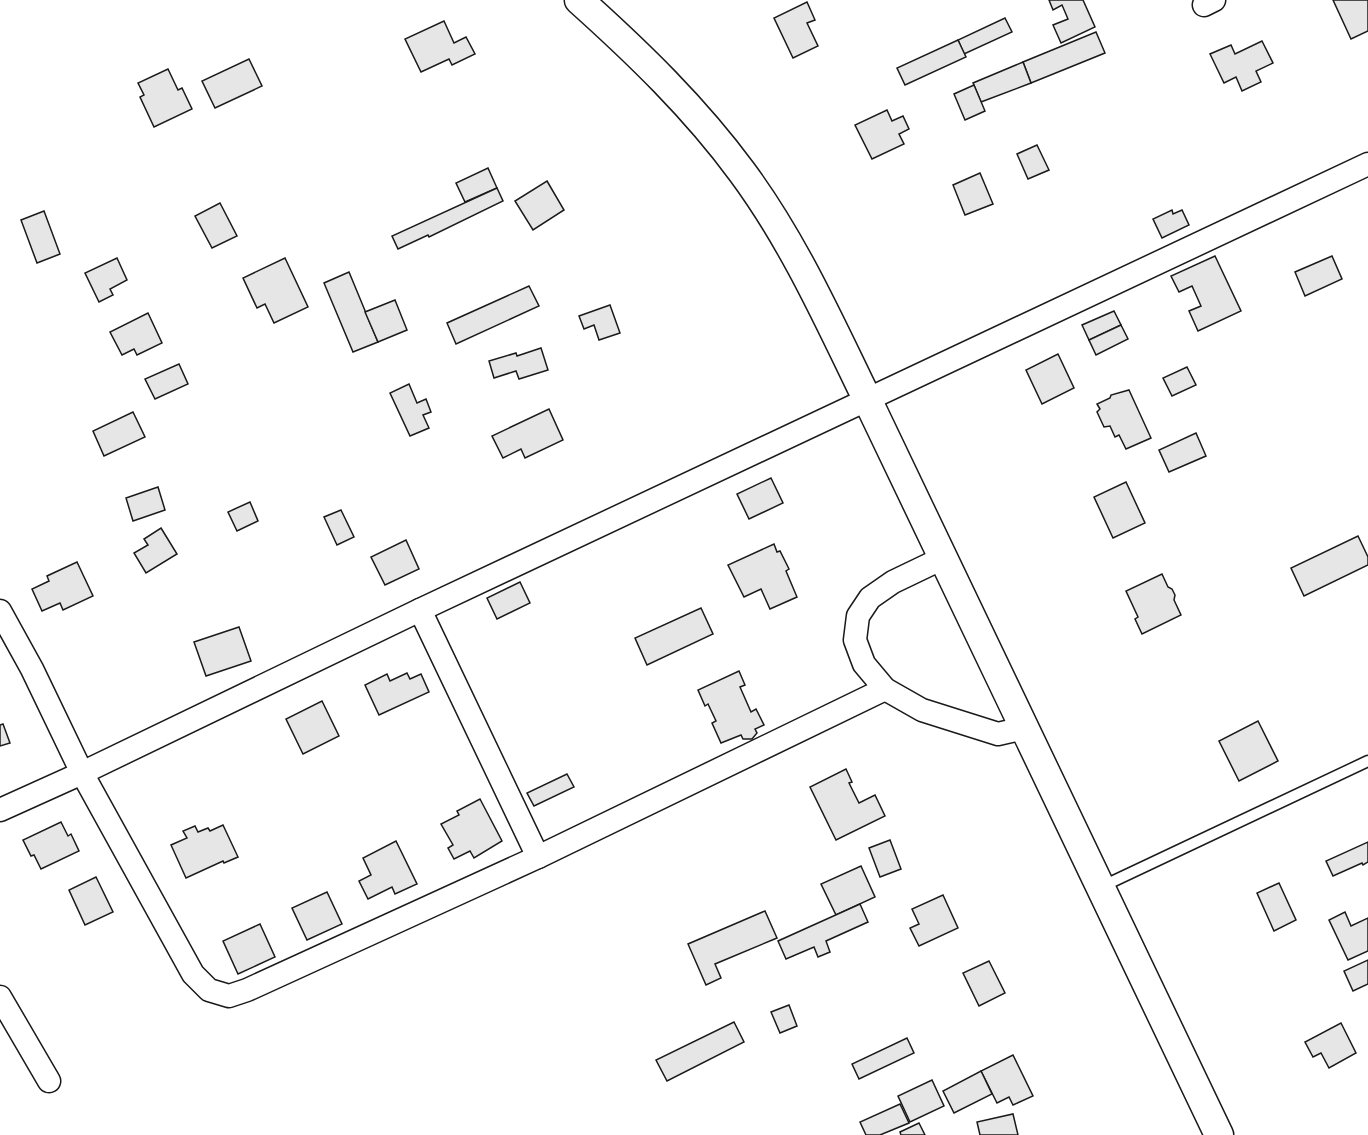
<svg xmlns="http://www.w3.org/2000/svg" width="1368" height="1135" font-family="'Archivo Narrow',sans-serif">
	<rect width="100%" height="100%" fill="#fff"/>
	<g fill="#e6e6e6" stroke="#1a1a1a" stroke-width="1.5">
		<polygon points="1049,0 1083,0 1095,27 1061,43 1053,25 1068,19 1062,5 1053,10"/>
		<polygon points="1333,0 1368,0 1368,31 1351,39"/>
		<polygon points="807,2 815,20 807,23 818,46 793,58 774,18"/>
		<polygon points="1005,18 1012,32 964,54 958,40"/>
		<polygon points="444,21 454,43 466,37 475,54 452,65 449,59 421,72 405,39"/>
		<polygon points="1096,32 1105,53 1031,83 1023,62"/>
		<polygon points="958,40 966,57 905,85 897,68"/>
		<polygon points="1262,41 1273,63 1256,71 1261,82 1242,91 1236,77 1224,83 1210,54 1231,45 1235,54"/>
		<polygon points="249,59 262,86 215,108 202,81"/>
		<polygon points="1023,62 1031,83 981,102 973,83"/>
		<polygon points="168,69 178,90 182,88 192,109 154,127 140,97 144,95 138,83"/>
		<polygon points="974,85 985,111 965,120 954,94"/>
		<polygon points="887,110 892,121 903,116 909,129 899,134 904,144 872,159 855,125"/>
		<polygon points="1037,145 1049,170 1028,179 1017,154"/>
		<polygon points="488,168 497,188 465,202 456,183"/>
		<polygon points="980,173 993,204 965,215 953,185"/>
		<polygon points="547,181 564,210 533,230 515,201"/>
		<polygon points="497,188 503,201 429,237 428,235 398,249 392,236"/>
		<polygon points="220,203 237,236 212,248 195,216"/>
		<polygon points="1172,210 1173,214 1182,210 1189,225 1162,238 1153,219"/>
		<polygon points="44,211 60,254 37,263 21,220"/>
		<polygon points="1215,256 1241,311 1198,331 1189,311 1201,306 1192,286 1179,292 1171,276"/>
		<polygon points="1332,256 1342,279 1305,296 1295,272"/>
		<polygon points="117,258 127,280 110,289 113,295 99,302 85,273"/>
		<polygon points="285,258 308,307 274,323 265,304 257,308 243,278"/>
		<polygon points="349,272 378,342 353,352 324,283"/>
		<polygon points="529,286 539,306 456,344 447,323"/>
		<polygon points="395,300 407,330 378,342 365,312"/>
		<polygon points="610,305 620,333 599,340 594,325 584,329 579,316"/>
		<polygon points="1114,311 1121,325 1089,340 1082,325"/>
		<polygon points="148,313 162,343 137,355 134,349 122,355 110,332"/>
		<polygon points="1121,325 1128,339 1096,355 1089,340"/>
		<polygon points="541,348 548,370 519,379 516,371 494,378 489,361 516,353 517,356"/>
		<polygon points="1058,354 1074,388 1042,404 1026,370"/>
		<polygon points="179,364 188,384 155,399 145,379"/>
		<polygon points="1187,367 1196,385 1172,396 1163,378"/>
		<polygon points="409,384 417,403 426,399 431,412 423,415 429,428 410,436 390,393"/>
		<polygon points="1129,390 1151,438 1126,449 1119,435 1115,437 1110,426 1104,427 1097,412 1100,409 1097,404 1110,398 1111,395"/>
		<polygon points="549,409 563,440 525,458 521,449 503,458 492,436"/>
		<polygon points="133,412 145,437 104,456 93,431"/>
		<polygon points="1196,433 1206,456 1169,472 1159,450"/>
		<polygon points="771,478 783,503 749,519 737,494"/>
		<polygon points="1126,482 1145,523 1113,538 1094,497"/>
		<polygon points="158,487 165,510 133,521 126,498"/>
		<polygon points="250,502 258,521 237,531 228,512"/>
		<polygon points="341,510 354,537 337,545 324,517"/>
		<polygon points="161,528 177,554 146,573 134,553 148,545 144,539"/>
		<polygon points="1358,536 1368,557 1368,565 1304,596 1291,568"/>
		<polygon points="406,540 419,569 385,585 371,557"/>
		<polygon points="774,544 777,552 780,551 789,569 786,571 797,597 770,609 761,589 744,597 728,565"/>
		<polygon points="77,562 93,596 63,610 60,603 42,611 32,589 49,581 47,576"/>
		<polygon points="1162,574 1168,587 1172,589 1175,595 1174,600 1181,615 1142,634 1135,619 1138,617 1126,591"/>
		<polygon points="520,582 530,603 497,619 487,598"/>
		<polygon points="701,608 713,634 647,665 635,638"/>
		<polygon points="239,627 251,661 206,676 194,642"/>
		<polygon points="739,671 745,685 740,687 751,712 756,709 764,725 755,729 757,733 752,739 743,739 741,735 721,743 712,723 716,721 708,704 705,706 698,690"/>
		<polygon points="407,673 410,679 421,674 429,692 379,715 365,685 387,674 390,681"/>
		<polygon points="322,701 339,736 303,754 286,719"/>
		<polygon points="1258,721 1278,761 1239,781 1219,741"/>
		<polygon points="3,724 10,743 0,746 0,725"/>
		<polygon points="846,769 852,782 849,783 859,803 875,795 885,816 836,840 810,787"/>
		<polygon points="567,774 574,787 534,806 527,793"/>
		<polygon points="480,799 502,841 474,858 470,851 454,859 448,848 453,845 441,824 459,815 457,811"/>
		<polygon points="61,822 68,836 71,834 79,851 41,869 34,855 31,856 23,840"/>
		<polygon points="223,825 238,857 224,863 223,861 186,878 171,845 187,838 183,831 195,826 198,832 208,828 210,831"/>
		<polygon points="890,840 901,869 880,877 869,848"/>
		<polygon points="396,841 417,884 395,894 392,887 368,899 359,881 371,875 363,858"/>
		<polygon points="1368,842 1368,862 1363,865 1362,863 1333,876 1326,861"/>
		<polygon points="861,866 875,897 836,915 821,884"/>
		<polygon points="96,877 113,912 85,925 69,890"/>
		<polygon points="1279,883 1296,920 1274,931 1257,893"/>
		<polygon points="327,892 342,924 307,940 292,908"/>
		<polygon points="943,895 958,928 919,946 910,928 919,924 912,909"/>
		<polygon points="860,904 868,922 826,941 830,952 818,957 814,947 786,959 778,941"/>
		<polygon points="765,911 777,938 715,964 721,978 706,985 688,944"/>
		<polygon points="1345,912 1351,926 1368,918 1368,951 1348,960 1329,920"/>
		<polygon points="260,924 275,957 238,974 223,941"/>
		<polygon points="1368,960 1368,984 1353,991 1344,971"/>
		<polygon points="989,961 1005,993 979,1006 963,973"/>
		<polygon points="789,1005 797,1026 780,1033 771,1012"/>
		<polygon points="734,1022 744,1042 667,1081 656,1060"/>
		<polygon points="1341,1023 1356,1053 1329,1068 1321,1053 1313,1057 1305,1042"/>
		<polygon points="907,1038 914,1053 859,1079 852,1064"/>
		<polygon points="1013,1055 1033,1096 1013,1105 1009,1097 997,1103 981,1071"/>
		<polygon points="981,1071 992,1094 954,1113 943,1091"/>
		<polygon points="932,1080 944,1106 910,1122 898,1096"/>
		<polygon points="900,1104 909,1123 880,1135 866,1135 860,1122"/>
		<polygon points="1013,1114 1018,1135 980,1135 977,1122"/>
		<polygon points="919,1123 925,1135 901,1135 900,1132"/>
	</g>
	<g fill="none" stroke-linecap="round" stroke-linejoin="round">
		<g stroke="#1a1a1a" stroke-width="13">
			<polyline id="service" points="1101,887 1368,761"/>
		</g>
		<g stroke="#1a1a1a" stroke-width="25">
			<g id="minor">
				<polyline points="1204,5 1214,0"/>
				<polyline points="943,558 893,582 870,598 858,616 855,640 864,664 885,689 922,710 998,734 1024,728"/>
				<polyline points="420,610 538,857"/>
				<polyline points="0,611 32,669 82,773 0,810"/>
				<polyline points="885,689 538,857 247,990 229,996 209,990 193,974 82,773 420,610 1368,164"/>
				<polyline points="0,997 49,1081"/>
			</g>
		</g>
		<g stroke="#1a1a1a" stroke-width="31">
			<path id="tertiary" d="M 579,0 C 638,53 695,108 742,172 C 794,242 830,323 868,401 L 1219,1135"/>
		</g>
		<use href="#service" stroke="#fff" stroke-width="10"/>
		<use href="#minor" stroke="#fff" stroke-width="22"/>
		<use href="#tertiary" stroke="#fff" stroke-width="28"/>
	</g>
</svg>
